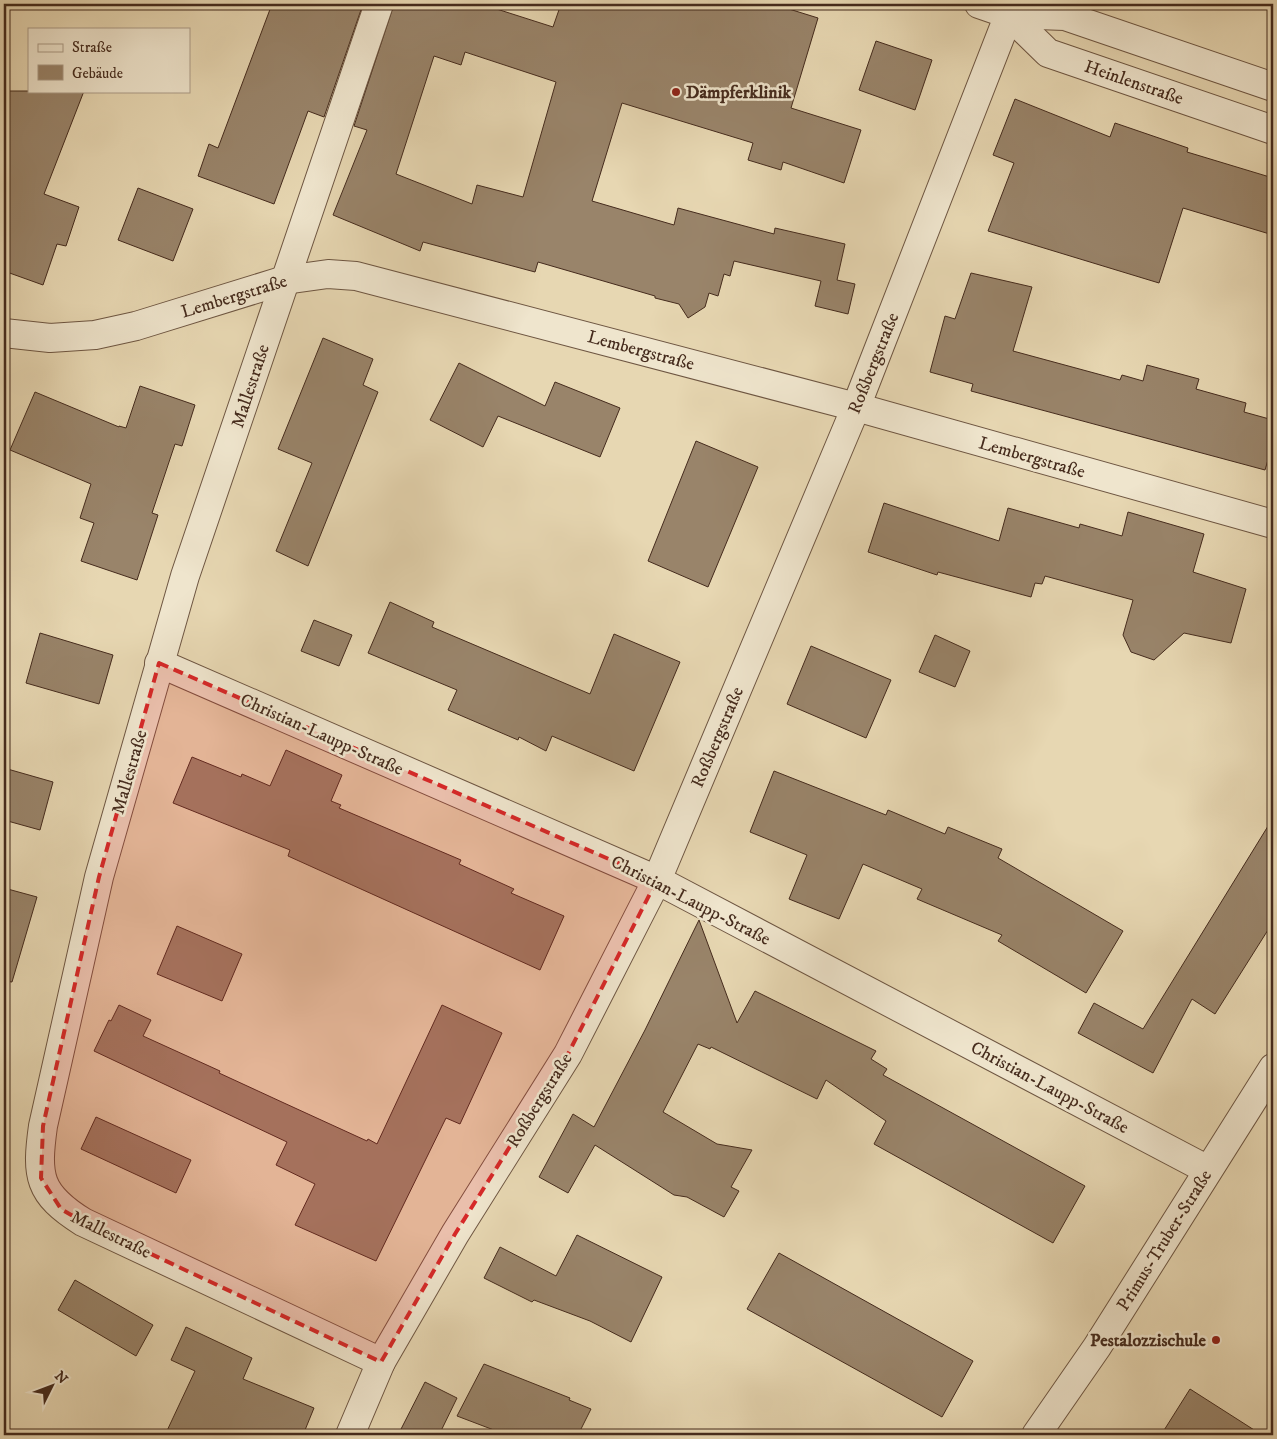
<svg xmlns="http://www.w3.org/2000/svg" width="1277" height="1439" font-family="'IM FELL DW Pica',serif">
	<rect width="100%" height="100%" fill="#e7d7b2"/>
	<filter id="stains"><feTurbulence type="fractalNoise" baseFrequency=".004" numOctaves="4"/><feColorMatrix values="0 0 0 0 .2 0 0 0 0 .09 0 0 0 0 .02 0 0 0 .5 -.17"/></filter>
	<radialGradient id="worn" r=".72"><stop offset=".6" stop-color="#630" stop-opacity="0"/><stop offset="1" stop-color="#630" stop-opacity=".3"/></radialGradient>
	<g fill="#99846a" stroke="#452b1d" fill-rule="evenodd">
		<polygon points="272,4 363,4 324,117 308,111 274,204 198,176 209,144 218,148"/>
		<path d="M 394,4 L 481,4 L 553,27 L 561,4 L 773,4 L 818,18 L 791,108 L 861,130 L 844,183 L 783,162 L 781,170 L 748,160 L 753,143 L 622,103 L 592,201 L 674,225 L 678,208 L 774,234 L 775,228 L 845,244 L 837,280 L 855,284 L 848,314 L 815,306 L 821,281 L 734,261 L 730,276 L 724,274 L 718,296 L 709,293 L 705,307 L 688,318 L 679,304 L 655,298 L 655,296 L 538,262 L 535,272 L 423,242 L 420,251 L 333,215 L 367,130 L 354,126 ZM 465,52 L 556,82 L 523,197 L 477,185 L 472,204 L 396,174 L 434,56 L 461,65 Z"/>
		<polygon points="876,41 932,60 915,110 859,90"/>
		<polygon points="4,91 84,91 44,194 79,207 66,246 57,244 43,285 4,271"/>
		<polygon points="1015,99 1110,137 1115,123 1188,148 1187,152 1273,178 1273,235 1183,208 1159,283 988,231 1014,163 993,155"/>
		<polygon points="138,188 193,209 173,261 118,240"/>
		<polygon points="971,273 1032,287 1013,351 1120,380 1122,375 1143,381 1147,365 1199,379 1196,389 1246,403 1244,412 1273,420 1273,443 1265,470 971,391 973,384 930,372 945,316 955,319"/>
		<polygon points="323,338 373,359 363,385 378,392 308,566 276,551 312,463 278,449"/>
		<polygon points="459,363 545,406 555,382 620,408 600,457 498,416 483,447 430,420"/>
		<polygon points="140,386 195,405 182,446 175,444 152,513 158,515 137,580 81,561 94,523 80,518 91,484 10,450 35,392 119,427 119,426 126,428"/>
		<polygon points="696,441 758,467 708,587 648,561"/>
		<polygon points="884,503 999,541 1008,508 1079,528 1080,524 1122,536 1128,512 1204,534 1193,572 1246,589 1231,643 1184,633 1154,660 1131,652 1123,635 1133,600 1045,576 1042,584 1035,583 1031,597 938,572 937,575 868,552"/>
		<polygon points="390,602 434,622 432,627 590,694 614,634 680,662 634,771 552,736 546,751 519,737 518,740 448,710 457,690 368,653"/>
		<polygon points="314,620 352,635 339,666 301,651"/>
		<polygon points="40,633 113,655 99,704 26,683"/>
		<polygon points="935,635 970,651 955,687 919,672"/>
		<polygon points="811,646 891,680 866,738 787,704"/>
		<polygon points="286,750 342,775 331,801 341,805 339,808 461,860 459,864 514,889 511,893 564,916 540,970 288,856 290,850 173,803 192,757 241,777 242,774 270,786"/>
		<polygon points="4,768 53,782 40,830 4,820"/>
		<polygon points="774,771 886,815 888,810 945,834 948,827 1002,849 998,858 1123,931 1086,993 998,941 1002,935 917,899 922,889 863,864 839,919 789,899 807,855 750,832"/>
		<polygon points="1273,818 1273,922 1215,1014 1192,999 1153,1073 1078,1033 1094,1003 1143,1029"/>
		<polygon points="4,888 37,897 12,982 4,981"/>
		<polygon points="699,920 737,1023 755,991 876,1051 871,1059 887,1069 883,1075 1085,1186 1053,1243 874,1144 886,1121 826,1080 817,1099 711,1047 710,1049 698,1044 663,1112 717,1144 752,1150 731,1187 739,1191 724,1217 687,1197 674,1195 595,1145 568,1193 539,1177 573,1114 594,1127 645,1030"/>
		<polygon points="177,926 242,954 222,1001 157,974"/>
		<polygon points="119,1005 151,1020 143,1036 220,1071 219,1073 284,1103 367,1141 368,1139 377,1144 442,1005 502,1033 460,1124 446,1118 376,1261 295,1225 315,1184 276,1165 287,1142 94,1051 109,1020 111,1021"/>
		<polygon points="96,1117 191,1160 176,1193 81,1149"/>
		<polygon points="577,1235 662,1277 631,1342 590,1321 534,1300 532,1302 484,1278 500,1247 556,1276"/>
		<polygon points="779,1253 973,1361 942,1417 747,1309"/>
		<polygon points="75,1280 153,1325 136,1356 58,1310"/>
		<polygon points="186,1327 252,1358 243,1379 314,1408 303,1435 165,1435 195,1371 171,1360"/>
		<polygon points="484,1364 570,1398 569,1400 591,1409 578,1435 507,1435 457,1416"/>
		<polygon points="425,1382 457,1398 439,1435 398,1435"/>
		<polygon points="1190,1389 1262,1435 1161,1435"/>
	</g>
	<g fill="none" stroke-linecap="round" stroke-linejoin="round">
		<g stroke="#6e5642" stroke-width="30">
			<g id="minor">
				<path d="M 379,4 L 185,576 L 99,877 L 43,1126 C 36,1176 38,1194 83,1222 L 381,1362"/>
				<polyline points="979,4 1008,14 1065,16 1273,87"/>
				<polyline points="1008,14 1048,53 1273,130"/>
				<polyline points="4,333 50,338 95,335 136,326 285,280 328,274 356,276 856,407 1273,524"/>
				<polyline points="159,663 657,880 1208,1170"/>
				<polyline points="350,1435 381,1362 455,1234 568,1054 657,880 856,407 1013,4"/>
				<polyline points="1036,1435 1097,1347 1273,1068"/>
			</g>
		</g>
		<use href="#minor" stroke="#efe5cd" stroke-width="28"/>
	</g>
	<path fill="#d62828" fill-opacity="0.2" stroke="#d62828" stroke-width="4" stroke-dasharray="10 6" stroke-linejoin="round" d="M 159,663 L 657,880 L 568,1054 L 455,1234 L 381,1362 L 83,1222 L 61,1209 L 41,1178 L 43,1126 L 99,877 Z"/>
	<g fill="#8f2418" stroke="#efe5cd" stroke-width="2">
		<circle cx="676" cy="92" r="5"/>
		<circle cx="1216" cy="1340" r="5"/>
	</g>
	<g text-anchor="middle" stroke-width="5" stroke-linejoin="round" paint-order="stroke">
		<g font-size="18" fill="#452b1d" stroke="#efe5cd">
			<text transform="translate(1134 82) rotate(19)" y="6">Heinlenstraße</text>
			<text transform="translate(234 296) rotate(-17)" y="6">Lembergstraße</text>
			<text transform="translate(641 350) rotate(15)" y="6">Lembergstraße</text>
			<text transform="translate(873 363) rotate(-68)" y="6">Roßbergstraße</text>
			<text transform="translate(250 386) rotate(-72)" y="6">Mallestraße</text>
			<text transform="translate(1032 457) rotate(16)" y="6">Lembergstraße</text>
			<text transform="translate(322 734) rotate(24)" y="6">Christian-Laupp-Straße</text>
			<text transform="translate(717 737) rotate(-67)" y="6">Roßbergstraße</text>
			<text transform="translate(129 772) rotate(-74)" y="6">Mallestraße</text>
			<text transform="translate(691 900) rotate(27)" y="6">Christian-Laupp-Straße</text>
			<text transform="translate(1050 1087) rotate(28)" y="6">Christian-Laupp-Straße</text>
			<text transform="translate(539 1100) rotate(-58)" y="6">Roßbergstraße</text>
			<text transform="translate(111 1234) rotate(26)" y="6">Mallestraße</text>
			<text transform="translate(1164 1240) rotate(-58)" y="6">Primus-Truber-Straße</text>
		</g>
		<g font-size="18" font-weight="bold" fill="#452b1d" stroke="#efe5cd" text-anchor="start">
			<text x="686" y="98">Dämpferklinik</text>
			<text x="1206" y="1346" text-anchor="end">Pestalozzischule</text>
		</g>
	</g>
	<rect width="1277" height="1439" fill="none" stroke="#e7d7b2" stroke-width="20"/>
	<rect x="5" y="5" width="1267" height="1429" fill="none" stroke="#452b1d" stroke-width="2.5"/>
	<rect x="10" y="10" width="1257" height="1419" fill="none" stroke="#452b1d"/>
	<rect x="28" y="28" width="162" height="65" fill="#efe5cd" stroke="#ab9b87"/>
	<rect x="38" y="44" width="25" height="8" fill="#efe5cd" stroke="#ab9b87"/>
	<text x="72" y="52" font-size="15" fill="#452b1d">Straße</text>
	<rect x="38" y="65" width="25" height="15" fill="#99846a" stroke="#ab9b87"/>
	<text x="72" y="78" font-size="15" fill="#452b1d">Gebäude</text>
	<g transform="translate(52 1386) rotate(48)" stroke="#efe5cd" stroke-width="4" paint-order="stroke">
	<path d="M0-4L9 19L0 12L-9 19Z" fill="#452b1d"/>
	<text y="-8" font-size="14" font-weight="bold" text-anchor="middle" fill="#452b1d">N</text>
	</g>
	<rect width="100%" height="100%" filter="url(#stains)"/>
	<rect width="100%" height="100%" fill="url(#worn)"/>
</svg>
